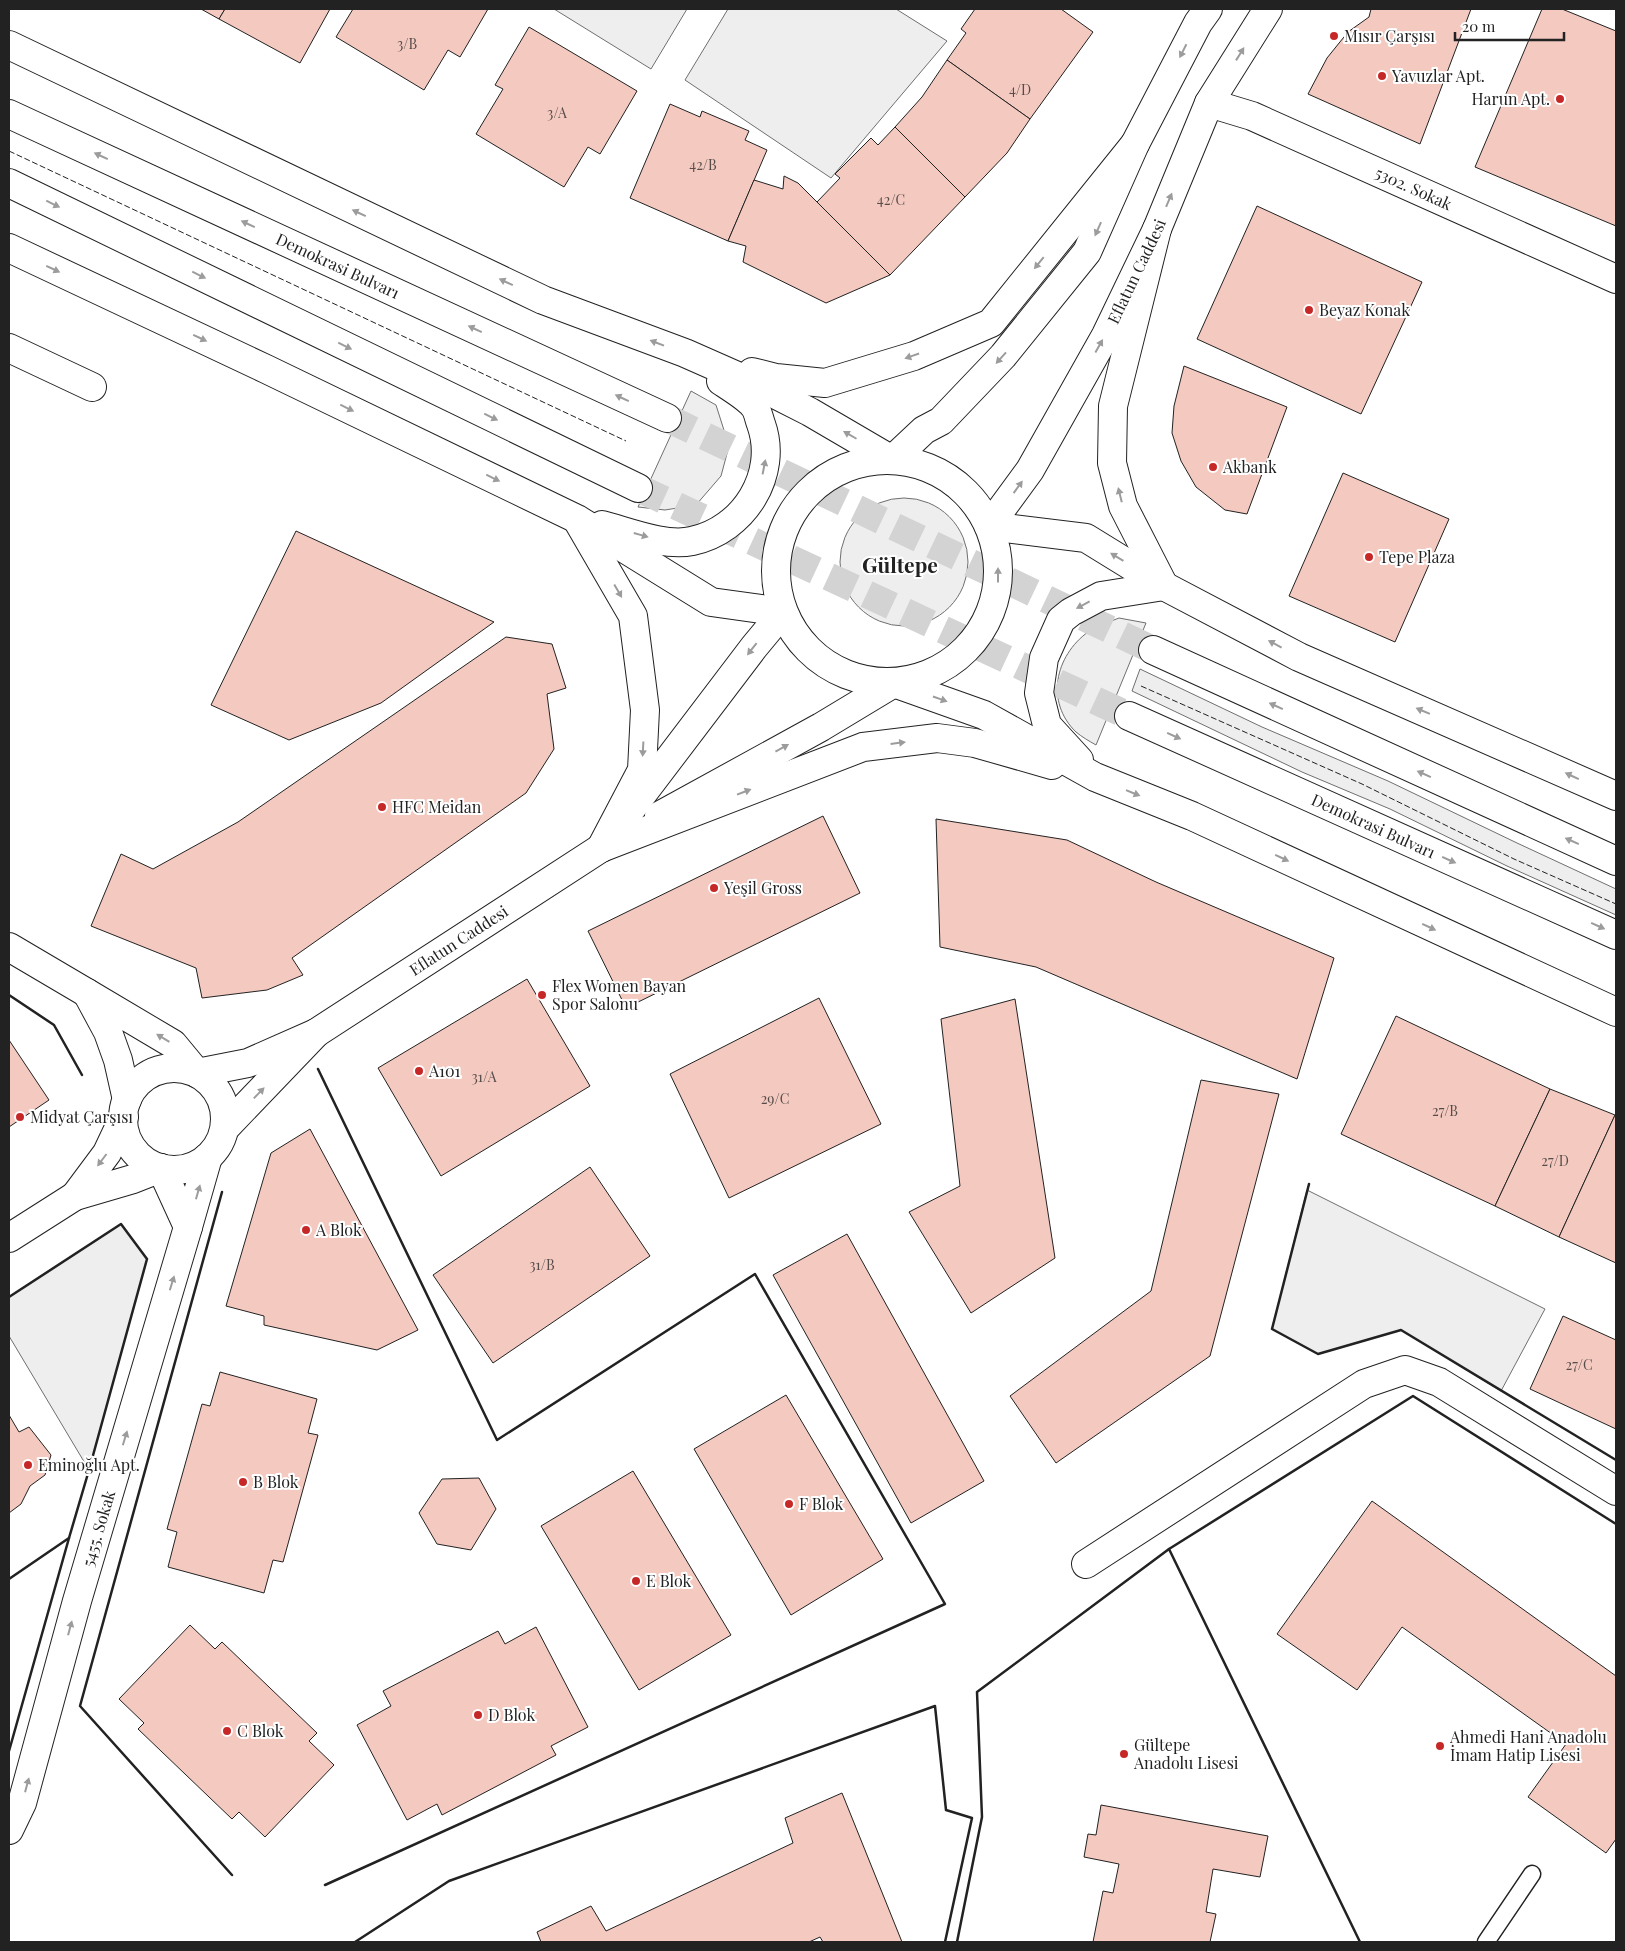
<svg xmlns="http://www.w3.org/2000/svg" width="1625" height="1951" font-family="'Playfair Display',serif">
	<rect width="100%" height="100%" fill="#fff"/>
	<g fill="#eee" stroke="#6f6f6f">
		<polygon points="554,9 687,9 651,69"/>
		<polygon points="728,9 896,9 947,41 831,178 685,80"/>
		<polygon points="691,391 716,405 729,446 721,476 696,505 665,510 638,507"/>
		<circle cx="904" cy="562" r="64"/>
		<path d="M 1119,618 L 1146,623 L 1096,745 C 1089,741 1082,737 1076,732 C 1045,702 1055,656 1088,632 C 1097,626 1109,622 1119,618 Z"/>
		<polygon points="1140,669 1262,727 1388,781 1517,843 1616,889 1616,915 1507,866 1390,809 1302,772 1132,691"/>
		<polygon points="1307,1190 1545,1309 1501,1391 1401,1330 1318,1354 1272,1329"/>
		<polygon points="121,1224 147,1259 89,1470 9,1336 9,1297"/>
	</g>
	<g fill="#f3c9c0" stroke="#222">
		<polygon points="201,9 225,9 219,19"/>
		<polygon points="225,9 330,9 300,63 219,19"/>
		<polygon points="353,9 488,9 460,57 448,50 424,90 336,37"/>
		<polygon points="975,9 1061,9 1093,32 1030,119 947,60 966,33 961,29"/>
		<polygon points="1371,9 1471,9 1420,144 1308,94 1327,58 1348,32 1369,17"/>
		<polygon points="1542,9 1562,9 1616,31 1616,226 1475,167"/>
		<polygon points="529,27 637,91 600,154 588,147 564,187 476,134 503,89 495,85"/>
		<polygon points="947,60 1030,119 1007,153 965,197 895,127 922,97"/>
		<polygon points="670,104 700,117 702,111 749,131 745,140 767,150 728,241 630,198"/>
		<polygon points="895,127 965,197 890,275 817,202 840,178 835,174 871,138 878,145"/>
		<polygon points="784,176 798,183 890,275 826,303 743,262 746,246 728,241 754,180 783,189"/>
		<polygon points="1257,206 1422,282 1361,414 1197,339"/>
		<polygon points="1184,366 1287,407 1247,514 1225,510 1196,487 1181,461 1172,433 1174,406"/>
		<polygon points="1343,473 1449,519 1395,642 1289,596"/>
		<polygon points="296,531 494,622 381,703 289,740 211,705"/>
		<polygon points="506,637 552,644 566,688 547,694 554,749 526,793 292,958 303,975 267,990 202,998 196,968 91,926 121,854 153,869 238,822"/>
		<polygon points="823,816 860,893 626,1008 588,931"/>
		<polygon points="936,819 1067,840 1156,882 1334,958 1297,1079 1036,967 940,947"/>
		<polygon points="527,979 590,1086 441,1176 378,1068"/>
		<polygon points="819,998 881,1124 729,1198 670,1074"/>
		<polygon points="1015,999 1055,1258 971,1313 909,1212 960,1186 941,1019"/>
		<polygon points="1396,1016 1550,1089 1495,1206 1341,1134"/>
		<polygon points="9,1040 49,1100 9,1127"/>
		<polygon points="1201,1080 1279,1094 1210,1356 1056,1463 1010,1396 1151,1291"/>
		<polygon points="1550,1089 1615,1115 1559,1237 1495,1206"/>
		<polygon points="1615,1115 1616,1116 1616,1263 1559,1237"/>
		<polygon points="310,1129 418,1330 377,1350 264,1325 264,1316 226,1306 271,1153"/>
		<polygon points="590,1167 650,1256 493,1363 433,1275"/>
		<polygon points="847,1234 984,1481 911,1523 773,1275"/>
		<polygon points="1563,1316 1616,1340 1616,1429 1530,1389"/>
		<polygon points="220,1372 317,1399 308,1433 318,1435 283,1562 273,1560 264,1593 168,1567 177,1532 167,1529 202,1404 210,1406"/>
		<polygon points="786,1395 883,1559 791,1615 694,1449"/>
		<polygon points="9,1415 19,1432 29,1427 51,1455 45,1475 30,1486 21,1504 9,1513"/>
		<polygon points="633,1471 731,1635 639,1690 541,1526"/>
		<polygon points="479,1478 496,1509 471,1550 437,1544 419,1513 442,1479"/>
		<polygon points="1372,1501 1616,1676 1616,1839 1606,1853 1528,1797 1566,1744 1402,1627 1357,1690 1277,1634"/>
		<polygon points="190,1625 215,1649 222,1642 317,1733 309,1741 334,1765 265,1837 239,1812 232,1819 138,1729 144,1723 119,1699"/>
		<polygon points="536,1627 588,1727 551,1746 556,1755 442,1815 437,1804 407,1820 357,1725 391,1706 383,1691 498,1631 505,1644"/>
		<polygon points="842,1793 902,1942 823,1942 820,1937 809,1942 541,1942 537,1932 591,1906 606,1931 793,1843 785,1818"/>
		<polygon points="1101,1805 1268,1836 1260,1877 1213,1869 1206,1912 1216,1914 1210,1942 1093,1942 1103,1891 1113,1893 1119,1864 1084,1857 1088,1834 1096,1835"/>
	</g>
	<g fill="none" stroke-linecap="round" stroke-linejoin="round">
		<g stroke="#d3d3d3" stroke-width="28" stroke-dasharray="28 14" stroke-linecap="butt">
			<polyline points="667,418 1153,650"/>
			<polyline points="638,488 1129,716"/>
		</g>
		<g stroke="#222" stroke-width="19">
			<polyline id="lane" points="1486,1942 1532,1874"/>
		</g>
		<g stroke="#222" stroke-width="30">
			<g id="street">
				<path id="s1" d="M 1209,103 L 1252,116 L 1616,279"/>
				<polyline points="9,348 92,387"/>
				<polyline points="9,947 87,993"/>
				<polyline points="127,1100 118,1060 108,1032 87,993 173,1044 197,1073"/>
				<polyline points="161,1168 188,1227 208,1157"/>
				<polyline points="1086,1564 1364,1384 1405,1370 1439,1382 1616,1491"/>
				<path id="s2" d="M 9,1830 L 22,1803 L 77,1601 L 188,1227"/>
			</g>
		</g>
		<g stroke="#222" stroke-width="30">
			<g id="secondary">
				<polyline points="892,460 924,430 941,421 1003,356 1087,252 1135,144 1198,23 1208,9"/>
				<path id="s3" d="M 989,526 L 1030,470 L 1106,335 L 1157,229 L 1209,103 L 1268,9"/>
				<polyline points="628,813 754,647 783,612"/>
				<polyline points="659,816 821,727 894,683"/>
				<path id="s4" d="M 316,1033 L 601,848 L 621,837"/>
				<circle cx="174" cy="1119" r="51"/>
				<polyline points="197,1073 248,1063 316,1033 225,1128"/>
				<polyline points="124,1117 107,1153 75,1196 133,1179 161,1168"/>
				<polyline points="9,1238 75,1196"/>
			</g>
		</g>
		<g stroke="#222" stroke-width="30">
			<g id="highway">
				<polyline points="9,45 543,300 685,353 753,383 810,412 892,460"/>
				<path id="s5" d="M 9,114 L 667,418"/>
				<polyline points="9,183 638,488"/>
				<polyline points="9,248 266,369 577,519 711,602 783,612"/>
				<polyline points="752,372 776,378 825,383 914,356 991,323 1135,144"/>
				<circle cx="887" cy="571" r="111"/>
				<polyline points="579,523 633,616 645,710 642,770 601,848"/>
				<path d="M 602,525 C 629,532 665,547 692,541 C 744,530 779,474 761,424 C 759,419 758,411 754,406 C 748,398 730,387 721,381"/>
				<polyline points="989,526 1086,538 1164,586 1299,657 1616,796"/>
				<polyline points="1153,650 1616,861"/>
				<polyline points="894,683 984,715 1095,777 1192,816 1616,1012"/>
				<path id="s6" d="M 1129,716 L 1616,935"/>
				<polyline points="1079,760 1047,725 1039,693 1044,658 1061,620 1071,612 1101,596 1164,586 1123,506 1112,463 1113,406 1157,229"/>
				<polyline points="601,848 863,747 937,738 975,743 1052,765"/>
			</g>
		</g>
		<use href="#lane" stroke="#fff" stroke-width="16"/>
		<use href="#street" stroke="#fff" stroke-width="28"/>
		<use href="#secondary" stroke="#fff" stroke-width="28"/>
		<use href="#highway" stroke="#fff" stroke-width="28"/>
		<g stroke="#222" stroke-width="1" stroke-dasharray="6 2.5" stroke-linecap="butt">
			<polyline points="9,151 626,441"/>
			<polyline points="1141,686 1362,784 1514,859 1616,904"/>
		</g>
		<g stroke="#222" stroke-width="2.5">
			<polyline points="9,995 54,1025 82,1075"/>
			<polyline points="318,1069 497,1440 755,1274 945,1604 325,1885"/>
			<polyline points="1309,1184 1272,1329 1318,1354 1401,1330 1616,1460"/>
			<polyline points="222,1192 80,1706 232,1875"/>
			<polyline points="9,1297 121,1224 147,1259 89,1470 69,1538 9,1579"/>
			<polyline points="1169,1549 1413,1396 1616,1524"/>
			<polyline points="9,1751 69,1538"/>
			<polyline points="355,1942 449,1881 935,1706 946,1810 972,1818 945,1942"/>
			<polyline points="957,1942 982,1817 977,1692 1169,1549 1360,1942"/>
		</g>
	</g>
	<defs><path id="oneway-solid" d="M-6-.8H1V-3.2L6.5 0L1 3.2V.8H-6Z" transform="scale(1.25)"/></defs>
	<g fill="#9c9c9c">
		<use href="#oneway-solid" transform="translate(1183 51) rotate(117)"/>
		<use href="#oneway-solid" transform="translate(1240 54) rotate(-58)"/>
		<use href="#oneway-solid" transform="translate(101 156) rotate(-155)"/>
		<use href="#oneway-solid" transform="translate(1169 200) rotate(-67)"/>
		<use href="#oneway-solid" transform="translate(53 204) rotate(26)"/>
		<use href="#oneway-solid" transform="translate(359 213) rotate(-155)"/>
		<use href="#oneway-solid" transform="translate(248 224) rotate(-155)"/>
		<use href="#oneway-solid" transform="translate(1098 229) rotate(114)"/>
		<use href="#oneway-solid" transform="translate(1039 263) rotate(129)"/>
		<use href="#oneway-solid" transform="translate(53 269) rotate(25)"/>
		<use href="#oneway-solid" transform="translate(199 275) rotate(26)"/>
		<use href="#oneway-solid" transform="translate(506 282) rotate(-155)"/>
		<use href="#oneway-solid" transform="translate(475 329) rotate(-155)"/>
		<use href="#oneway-solid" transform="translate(200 338) rotate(25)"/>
		<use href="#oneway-solid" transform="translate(657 343) rotate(-159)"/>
		<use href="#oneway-solid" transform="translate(345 346) rotate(26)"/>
		<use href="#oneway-solid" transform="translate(1099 346) rotate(-61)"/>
		<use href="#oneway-solid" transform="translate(912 356) rotate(161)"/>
		<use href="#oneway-solid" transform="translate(1001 358) rotate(132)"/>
		<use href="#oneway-solid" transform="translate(622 398) rotate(-155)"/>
		<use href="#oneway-solid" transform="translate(347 408) rotate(26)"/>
		<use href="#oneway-solid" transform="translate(491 417) rotate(26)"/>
		<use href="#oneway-solid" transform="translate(850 435) rotate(-150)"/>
		<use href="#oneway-solid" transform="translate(764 467) rotate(-79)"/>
		<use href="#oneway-solid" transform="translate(493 478) rotate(26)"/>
		<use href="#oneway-solid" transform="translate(1018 487) rotate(-54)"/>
		<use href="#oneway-solid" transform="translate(1120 495) rotate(-104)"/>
		<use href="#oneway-solid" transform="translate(641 535) rotate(16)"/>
		<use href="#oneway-solid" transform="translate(1117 557) rotate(-149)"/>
		<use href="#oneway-solid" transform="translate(998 575) rotate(-90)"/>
		<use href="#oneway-solid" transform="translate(618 591) rotate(60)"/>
		<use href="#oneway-solid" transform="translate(1083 605) rotate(152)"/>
		<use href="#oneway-solid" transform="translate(1275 644) rotate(-152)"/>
		<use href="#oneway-solid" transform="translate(752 649) rotate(128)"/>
		<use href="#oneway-solid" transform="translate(940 699) rotate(19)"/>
		<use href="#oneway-solid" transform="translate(1276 706) rotate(-156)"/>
		<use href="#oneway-solid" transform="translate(1423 711) rotate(-157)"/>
		<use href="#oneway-solid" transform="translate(1174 736) rotate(24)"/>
		<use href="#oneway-solid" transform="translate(898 743) rotate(-7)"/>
		<use href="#oneway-solid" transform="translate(782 748) rotate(-29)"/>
		<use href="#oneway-solid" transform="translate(643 749) rotate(93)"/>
		<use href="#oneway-solid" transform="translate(1424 774) rotate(-156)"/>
		<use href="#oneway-solid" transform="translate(1572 776) rotate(-155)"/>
		<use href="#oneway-solid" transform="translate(744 792) rotate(-21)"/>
		<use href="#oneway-solid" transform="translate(1133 793) rotate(22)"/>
		<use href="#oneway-solid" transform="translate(1572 841) rotate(-156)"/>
		<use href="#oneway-solid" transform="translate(1282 858) rotate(25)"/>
		<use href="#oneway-solid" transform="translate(1449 860) rotate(24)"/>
		<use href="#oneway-solid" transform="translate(1598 926) rotate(24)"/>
		<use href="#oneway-solid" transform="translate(1429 927) rotate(25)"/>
		<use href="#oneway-solid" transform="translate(163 1038) rotate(-149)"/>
		<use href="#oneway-solid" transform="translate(259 1093) rotate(-46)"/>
		<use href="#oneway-solid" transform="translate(102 1160) rotate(127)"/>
		<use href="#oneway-solid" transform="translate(198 1192) rotate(-74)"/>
		<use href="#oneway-solid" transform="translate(172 1283) rotate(-73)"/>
		<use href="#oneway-solid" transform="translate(125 1438) rotate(-73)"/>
		<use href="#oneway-solid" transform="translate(70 1628) rotate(-75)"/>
		<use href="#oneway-solid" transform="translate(27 1785) rotate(-75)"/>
	</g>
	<g fill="#c62828" stroke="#fff" stroke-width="2">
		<circle cx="1334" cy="36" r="5"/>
		<circle cx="1382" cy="76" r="5"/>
		<circle cx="1560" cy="99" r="5"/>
		<circle cx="1309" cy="310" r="5"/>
		<circle cx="1213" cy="467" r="5"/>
		<circle cx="1369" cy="557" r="5"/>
		<circle cx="382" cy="807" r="5"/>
		<circle cx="714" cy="888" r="5"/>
		<circle cx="542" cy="995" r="5"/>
		<circle cx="419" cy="1071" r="5"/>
		<circle cx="20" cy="1117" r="5"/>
		<circle cx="306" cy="1230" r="5"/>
		<circle cx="28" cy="1465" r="5"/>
		<circle cx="243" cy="1482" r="5"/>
		<circle cx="789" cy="1504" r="5"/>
		<circle cx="636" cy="1581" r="5"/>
		<circle cx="478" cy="1715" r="5"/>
		<circle cx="227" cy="1731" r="5"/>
		<circle cx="1440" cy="1746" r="5"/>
		<circle cx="1124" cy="1754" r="5"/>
	</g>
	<g text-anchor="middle" stroke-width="4" stroke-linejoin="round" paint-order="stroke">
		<g font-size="14" fill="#564c4a">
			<text x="407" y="49">3/B</text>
			<text x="1020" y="95">4/D</text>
			<text x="557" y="118">3/A</text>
			<text x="703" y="170">42/B</text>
			<text x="891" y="205">42/C</text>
			<text x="484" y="1082">31/A</text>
			<text x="775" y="1104">29/C</text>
			<text x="1445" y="1116">27/B</text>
			<text x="1555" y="1166">27/D</text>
			<text x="542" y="1270">31/B</text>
			<text x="1579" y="1370">27/C</text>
		</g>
		<g font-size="16" fill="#222" stroke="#fff" text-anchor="start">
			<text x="1344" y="42">Mısır Çarşısı</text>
			<text x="1392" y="82">Yavuzlar Apt.</text>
			<text x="1550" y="105" text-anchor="end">Harun Apt.</text>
			<text x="1319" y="316">Beyaz Konak</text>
			<text x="1223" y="473">Akbank</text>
			<text x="1379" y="563">Tepe Plaza</text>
			<text x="392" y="813">HFC Meidan</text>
			<text x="724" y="894">Yeşil Gross</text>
			<text x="552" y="992">Flex Women Bayan<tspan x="552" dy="18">Spor Salonu</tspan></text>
			<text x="429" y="1077">A101</text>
			<text x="30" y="1123">Midyat Çarşısı</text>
			<text x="316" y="1236">A Blok</text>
			<text x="38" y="1471">Eminoğlu Apt.</text>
			<text x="253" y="1488">B Blok</text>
			<text x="799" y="1510">F Blok</text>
			<text x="646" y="1587">E Blok</text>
			<text x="488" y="1721">D Blok</text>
			<text x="237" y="1737">C Blok</text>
			<text x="1450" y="1743">Ahmedi Hani Anadolu<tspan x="1450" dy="18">İmam Hatip Lisesi</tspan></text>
			<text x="1134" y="1751">Gültepe<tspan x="1134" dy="18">Anadolu Lisesi</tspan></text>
		</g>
		<g font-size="16" fill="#222" stroke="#fff">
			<text dy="6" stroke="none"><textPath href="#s1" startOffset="222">5302. Sokak</textPath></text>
			<text dy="6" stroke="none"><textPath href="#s5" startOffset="362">Demokrasi Bulvarı</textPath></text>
			<text dy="6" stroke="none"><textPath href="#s3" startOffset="295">Eflatun Caddesi</textPath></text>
			<text dy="6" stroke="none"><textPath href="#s6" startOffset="268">Demokrasi Bulvarı</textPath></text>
			<text dy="6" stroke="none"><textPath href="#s4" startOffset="170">Eflatun Caddesi</textPath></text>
			<text dy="6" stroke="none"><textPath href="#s2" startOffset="315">5455. Sokak</textPath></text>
		</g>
		<g font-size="21" font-weight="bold" fill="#222" stroke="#fff">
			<text x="900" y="573">Gültepe</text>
		</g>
	</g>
	<rect width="1625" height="1951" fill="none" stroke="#222222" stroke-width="20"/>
	<path d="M1455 32v8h109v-8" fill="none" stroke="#222222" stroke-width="2.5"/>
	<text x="1462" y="32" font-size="15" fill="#222222" stroke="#ffffff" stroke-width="4" paint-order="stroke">20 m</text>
</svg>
